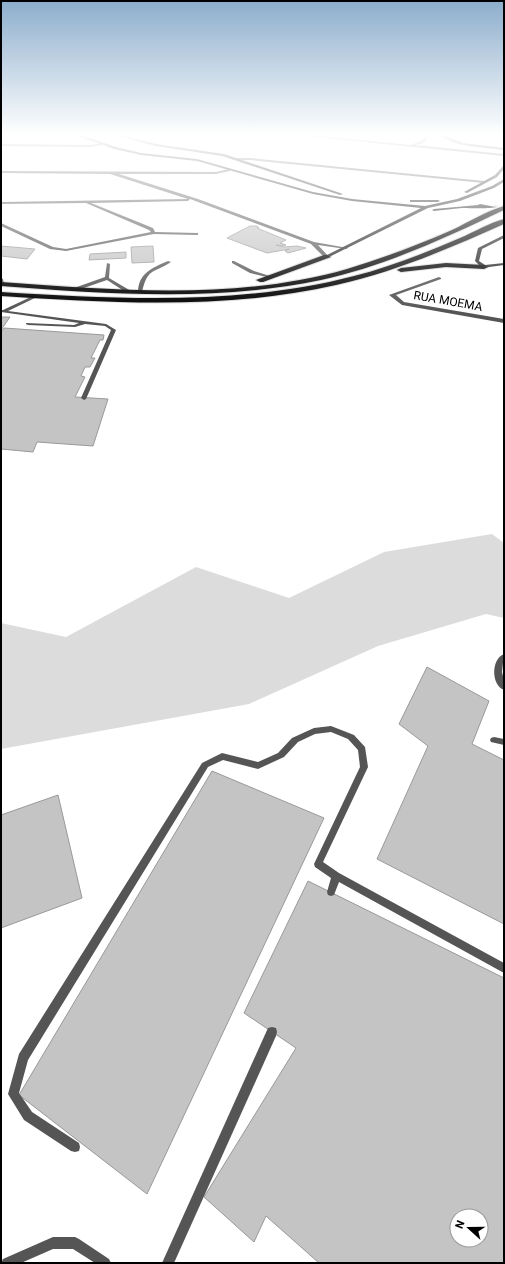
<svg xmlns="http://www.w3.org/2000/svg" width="505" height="1264" font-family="Roboto,sans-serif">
	<rect width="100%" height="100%" fill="#fff"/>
	<polygon fill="#dcdcdc" points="492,534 504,543 504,618 486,614 378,646 249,704 1,749 1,623 66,637 196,567 289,598 384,552"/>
	<g fill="#c4c4c4" stroke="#999" fill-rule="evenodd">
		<polygon points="250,226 257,226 259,228 257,228 286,240 280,243 286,245 282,246 276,245 284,247 297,246 306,248 288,253 285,251 289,249 267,253 227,238"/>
		<polygon points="1,246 35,249 27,259 1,256"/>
		<polygon points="153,246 154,262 132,263 131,247"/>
		<polygon points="126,252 126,258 89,260 90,254"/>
		<polygon points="1,317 10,317 1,330"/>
		<polygon points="4,328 104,335 103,340 100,340 91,358 95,358 90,367 85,367 81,376 85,377 75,397 108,399 93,446 37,442 33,452 1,449 1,332"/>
		<polygon points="427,667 489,701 472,744 504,760 504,924 377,859 428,746 399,724"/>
		<polygon points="212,771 324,818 147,1194 19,1095"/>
		<polygon points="58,795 82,898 1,928 1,815"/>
		<path d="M 308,881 L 504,978 L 504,1263 L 319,1263 L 266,1216 L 254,1242 L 204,1197 L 296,1048 L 244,1013 ZM 457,1216 L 481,1216 L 481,1240 L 457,1240 Z"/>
	</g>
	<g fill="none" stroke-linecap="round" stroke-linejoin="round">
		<polyline stroke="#d9d9d9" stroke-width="4" stroke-dasharray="4 2" stroke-linecap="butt" points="494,207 504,208"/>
		<g stroke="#dbdbdb" stroke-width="2">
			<g id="motorway">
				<path d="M 504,206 L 504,210 C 445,238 385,266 321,280 C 216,302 107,294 1,286 L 1,282 C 115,290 236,301 347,269 C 383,258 418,245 452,230 C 469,222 486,211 504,206 Z"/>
				<path d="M 504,219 L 504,224 C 450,248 395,272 336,285 C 226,310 113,303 1,296 L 1,292 C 118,299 239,306 354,276 C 390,267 425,253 460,238 C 474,232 489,223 504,219 Z"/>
				<polygon points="324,255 327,255 331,257 263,282 260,282 256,280"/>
				<polygon points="446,263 484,265 488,267 484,269 446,267 401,272 397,270 401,268"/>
			</g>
		</g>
		<g fill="#555" fill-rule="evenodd">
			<path d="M 168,261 L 171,262 C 153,274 148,267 142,292 L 138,293 C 138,273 152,268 168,261 Z"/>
			<polygon points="232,261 234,261 254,271 273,277 271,278 250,273 232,263"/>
			<polygon points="107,263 110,264 109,278 131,291 131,293 127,293 107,280 78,290 74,290 74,288 105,277"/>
			<polygon points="1,278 3,279 4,284 2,285 1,285"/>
			<polygon points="35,295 37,295 37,297 8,311 106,324 116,330 86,399 84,400 81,398 111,330 105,326 85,324 75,327 28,325 26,324 26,323 74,325 79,323 1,312 1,310 3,310"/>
			<polygon points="331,726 354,735 365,747 368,767 323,862 339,873 504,963 504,973 339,882 334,895 331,896 328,895 327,892 331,878 315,867 314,864 360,767 358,750 348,739 331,732 315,734 298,742 284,757 258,769 223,760 208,767 28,1060 19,1093 32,1112 79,1143 80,1147 79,1151 75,1152 71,1151 24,1120 8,1094 19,1054 202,763 222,753 258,762 278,753 292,738 314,728"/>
			<polygon points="494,737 504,739 504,745 491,742 490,740 491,738"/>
			<polygon points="272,1027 276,1028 277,1032 276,1036 174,1263 162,1263 268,1028"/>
			<polygon points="53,1237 75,1237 79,1239 109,1259 111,1263 95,1263 73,1249 53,1249 21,1263 1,1263 3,1259"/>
		</g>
		<g fill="#555" fill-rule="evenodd">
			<polygon points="294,135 310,135 411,145 423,140 426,135 430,135 425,142 416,145 504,154 504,156"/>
			<polygon points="102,143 103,145 90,147 1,146 1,144 90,145"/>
			<polygon points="234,158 250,158 484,181 486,182 484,183 250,160 233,160"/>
			<polygon points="229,169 230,171 216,174 119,174 198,199 314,242 348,248 346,249 318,245 329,257 325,258 311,244 190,199 188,201 91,203 153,228 155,232 198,233 198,235 196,235 154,234 66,251 50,249 1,226 1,223 53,247 66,249 151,232 149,230 86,203 1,204 1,202 188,199 110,174 1,173 1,171 216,172"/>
			<polygon points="439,277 441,278 441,279 396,295 404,302 504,319 504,323 402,305 389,295"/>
			<path d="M 504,654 L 502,672 L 504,680 L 504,690 C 491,685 491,659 504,654 Z"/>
		</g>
		<g fill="#222" fill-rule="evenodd">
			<polygon points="75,135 81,135 116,147 141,153 197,159 313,192 352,199 425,206 457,199 492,186 504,179 504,182 494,188 460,201 428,208 327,258 325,258 325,256 421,208 352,201 313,194 197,161 141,155 114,149"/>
			<polygon points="114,135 121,135 156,144 224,154 343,194 340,195 222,156 156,146"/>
			<path d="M 439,135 L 444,135 L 463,143 L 504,148 L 504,150 C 483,147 458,148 439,135 Z"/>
			<polygon points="503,166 504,166 504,169 497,177 467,193 464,192 495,175"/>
			<polygon points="410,200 438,200 440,201 438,202 410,202"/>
			<path d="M 480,204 L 496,207 C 492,209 469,208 462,208 C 453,209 443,210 434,211 L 432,210 L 434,209 L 478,205 Z"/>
			<polygon points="504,235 504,238 482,249 479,261 485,265 504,263 504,265 482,268 475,261 478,248"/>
		</g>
		<use href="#motorway" fill="#000" fill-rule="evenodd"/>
	</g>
	<linearGradient id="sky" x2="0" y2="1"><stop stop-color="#8cadcc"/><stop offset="0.43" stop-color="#fff"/><stop offset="1" stop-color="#fff" stop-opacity="0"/></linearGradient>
	<rect width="505" height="312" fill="url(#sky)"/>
	<g text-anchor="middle" stroke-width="4" stroke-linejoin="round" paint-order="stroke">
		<g font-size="12" fill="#000" stroke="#fff">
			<text transform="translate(448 301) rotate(10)" y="4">RUA MOEMA</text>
		</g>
	</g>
	<rect width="505" height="1264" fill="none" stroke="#000000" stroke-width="4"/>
	<g transform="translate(469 1228) rotate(291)"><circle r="19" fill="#ffffff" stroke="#999999"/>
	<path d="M0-3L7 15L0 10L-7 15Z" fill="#000000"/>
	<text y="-6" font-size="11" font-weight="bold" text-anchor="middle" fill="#000000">N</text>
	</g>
</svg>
